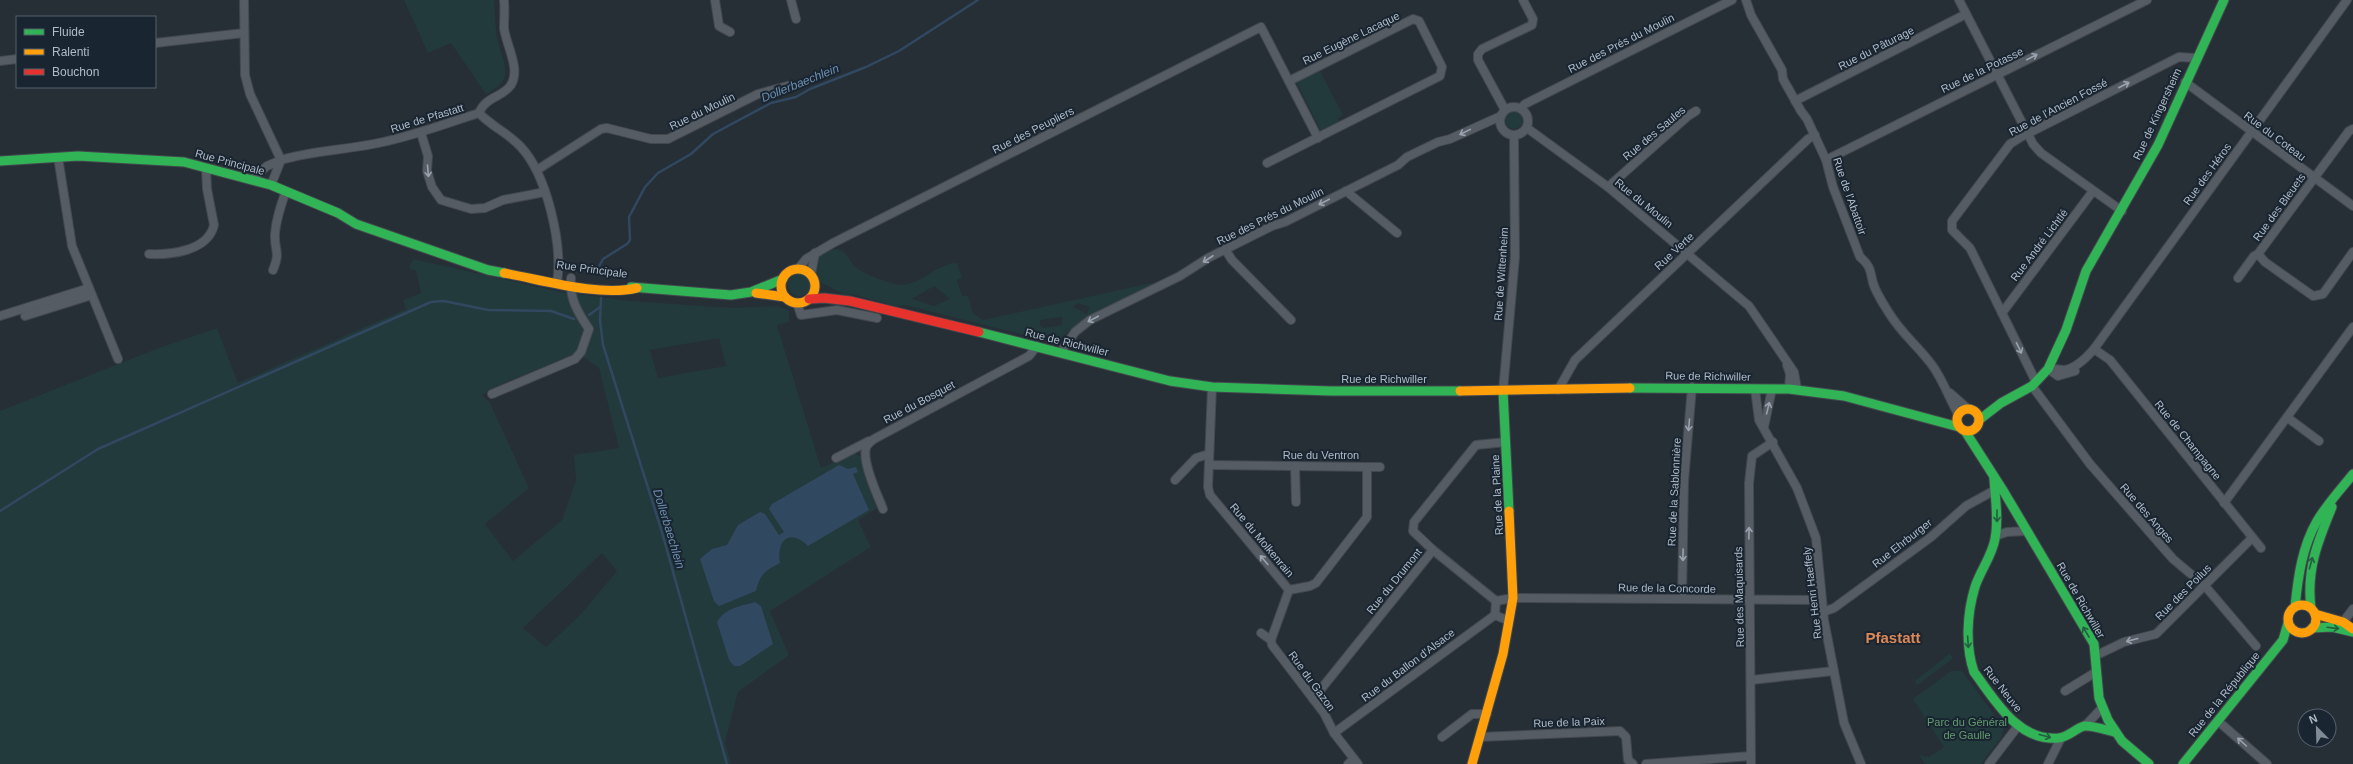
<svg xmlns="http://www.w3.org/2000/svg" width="2353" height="764" font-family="Helvetica,sans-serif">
	<rect width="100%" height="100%" fill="#262e36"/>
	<g fill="#233a3c" fill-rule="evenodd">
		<path d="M 404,0 L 494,0 C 495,12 495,25 497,37 C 502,63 518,79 486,94 L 451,43 L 428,53 Z"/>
		<polygon points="1319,69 1343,115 1338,118 1340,124 1322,133 1296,81"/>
		<circle cx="1514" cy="120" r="9"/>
		<path d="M 833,249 C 850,249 847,262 858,269 C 867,275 884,281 895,284 C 920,289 934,263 957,263 L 962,278 L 957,280 L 962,296 L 968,296 L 973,313 L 983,320 L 1151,283 L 1152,285 L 1070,330 L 1060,340 L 1052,342 L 905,305 L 895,306 L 852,294 L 845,295 L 820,282 L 815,272 L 816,261 L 820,256 ZM 934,286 L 950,299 L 934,306 L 912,299 ZM 1077,303 L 1090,307 L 1087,314 L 1073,307 ZM 1062,317 L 1062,325 L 1043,328 L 1040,325 L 1040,320 Z"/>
		<path d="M 413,259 L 560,292 L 631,301 L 732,308 L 777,306 L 789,310 L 789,322 L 777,325 L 821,468 L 854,453 L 862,457 L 887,502 L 858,520 L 871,547 L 770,611 L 789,655 L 738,692 L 725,742 L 731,764 L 0,764 L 0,411 L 156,349 L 217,328 L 238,383 L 406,309 L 403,300 L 421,293 L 416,271 L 409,268 ZM 719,338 L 726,366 L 658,378 L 650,350 ZM 578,353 L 599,368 L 619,448 L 574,455 L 576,480 L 562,520 L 513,561 L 485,524 L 529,488 L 490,403 L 482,395 L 508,381 ZM 602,553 L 617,571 L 581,614 L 546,647 L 523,628 Z"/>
		<circle cx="799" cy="285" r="11"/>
		<polygon points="1950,653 1953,658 1919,684 1916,684 1915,681"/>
		<polygon points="1951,671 1962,671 2004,728 2001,738 1981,764 1925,764 1919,755 1929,757 1944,747 1913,699"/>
	</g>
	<g fill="#314861">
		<path d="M 839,465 L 848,469 L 856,467 L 858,472 L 853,474 L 869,510 L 808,546 C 790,528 776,540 780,563 C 765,571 760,574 756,591 L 719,606 L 714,601 L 700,559 L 712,549 L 727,545 L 738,525 L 760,512 L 765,514 L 779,535 L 784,532 L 769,509 L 772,504 Z"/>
		<path d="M 755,602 L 761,606 L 773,644 L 740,666 L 734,666 L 729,660 L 717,622 C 725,608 741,606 755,602 Z"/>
	</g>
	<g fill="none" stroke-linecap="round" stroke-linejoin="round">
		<g stroke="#314861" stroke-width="2.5">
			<polyline points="595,274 603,259 627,244 630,240 629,217 645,187 658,173 691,154 713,134 771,103 796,97 810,89 866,67 899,51 978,0"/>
			<polyline points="601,298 600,320 603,345 661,529 727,764"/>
			<polyline points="589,315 600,307"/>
			<polyline points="0,511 98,449 431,302 444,301 488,310 551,311 574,319"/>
		</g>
		<g stroke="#43484e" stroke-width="10">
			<g id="street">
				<path d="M 244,0 L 245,75 L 250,94 L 281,160 C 314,150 349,150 383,142 C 416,135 447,123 479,113"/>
				<polyline points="715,0 719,26 730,32"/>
				<polyline points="791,0 796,19"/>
				<path d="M 1746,0 L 1751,15 L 1782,70 L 1783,79 L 1801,111 L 1807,119 L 1826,160 L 1833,187 L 1860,257 C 1871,266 1870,271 1873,283 C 1876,293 1884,305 1889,313 C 1901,333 1918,346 1932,365 C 1943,380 1949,398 1958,414"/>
				<polyline points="1959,0 2033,144 2041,153 2122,211"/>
				<polyline points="155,43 244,33"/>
				<polyline points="0,61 17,59"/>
				<polyline points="2185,82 2353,206"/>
				<polyline points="1795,101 1966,14"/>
				<circle cx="1514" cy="121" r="14"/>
				<polyline points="1521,108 1525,104 1732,0"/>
				<polyline points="1505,110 1478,60 1478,54 1482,49 1532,25 1533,19 1523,0"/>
				<path d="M 479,113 C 491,126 508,133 520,146 C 547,174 563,245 557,283"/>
				<path d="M 479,113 C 486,96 502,98 511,85 C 521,69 506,45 504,28 C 504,19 505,9 504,0"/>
				<polyline points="1527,128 1608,187 1749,306 1794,372 1797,389"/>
				<polyline points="421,133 428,156 427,171 432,187 441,200 471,209 485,208 503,200 545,192"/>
				<polyline points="58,157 72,246 118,359"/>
				<polyline points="1826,160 2147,0"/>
				<polyline points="1267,163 1440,76 1442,67 1419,21 1413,19 1289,81"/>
				<polyline points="537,170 601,129 607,128 651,139 668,139 758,94 791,85"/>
				<polyline points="251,180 267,166 281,160 271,185"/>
				<polyline points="1608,187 1688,116 1696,111"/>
				<polyline points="1346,191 1397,233"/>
				<polyline points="1225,249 1232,260 1291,320"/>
				<path d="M 149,254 C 171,255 208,251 214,225 L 207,189 L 206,168"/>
				<polyline points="2258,254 2265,262 2313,296 2323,294 2353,252"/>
				<polyline points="798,269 806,259 833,243 1261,27 1318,138"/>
				<path d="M 273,270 C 281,251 274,251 275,234 C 276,219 281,205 286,191"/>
				<polyline points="811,274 815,253"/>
				<polyline points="2238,278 2254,256 2258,254 2349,131 2353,129"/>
				<polyline points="797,303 801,315 837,310 877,318"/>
				<polyline points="2002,313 2093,191"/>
				<polyline points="0,316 89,288"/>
				<polyline points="25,316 92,295"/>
				<polyline points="2094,349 2110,360 2261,548"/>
				<polyline points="1061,352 1075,332 1090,320 1180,276 1208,258 1272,226 1285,222 1398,165 1407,157 1438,142 1450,139 1501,116"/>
				<polyline points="1787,365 1790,374 1789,389"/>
				<path d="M 2048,369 C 2053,368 2058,370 2064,370 C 2075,369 2087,357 2094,349 L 2347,0"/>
				<polyline points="2048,369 2058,376 2075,371"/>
				<polyline points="2036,382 1970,248 1952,230 1952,221 2010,144 2021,137 2179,57 2196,58"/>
				<polyline points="2032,386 2090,464 2173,559 2205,586 2256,646"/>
				<polyline points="1212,387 1208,487 1210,495 1289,590"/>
				<polyline points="1755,389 1759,420 1797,488 1816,538 1824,620 1844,723 1861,764"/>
				<polyline points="1558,390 1575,360 1808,139 1815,135"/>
				<polyline points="1503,391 1515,257 1514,135"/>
				<polyline points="1950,393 1968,409"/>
				<path d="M 492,394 L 575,359 L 581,352 L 589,329 C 578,313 569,298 571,278"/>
				<polyline points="2288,418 2319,441"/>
				<polyline points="1764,427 1772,389"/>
				<polyline points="836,458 869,441"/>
				<polyline points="1209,465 1367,467 1367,517 1316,583 1310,586 1289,590"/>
				<polyline points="1295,466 1296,502"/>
				<polyline points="1367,467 1380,467"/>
				<polyline points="1175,480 1196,458 1209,454"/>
				<polyline points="2224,503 2353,327"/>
				<path d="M 883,509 C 877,494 862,462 866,448 C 867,444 872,441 874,439 L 1029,356 L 1037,346"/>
				<polyline points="1995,536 2007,532 2027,531"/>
				<polyline points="1433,550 1496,601"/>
				<polyline points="1682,599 1684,481 1692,387"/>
				<polyline points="1823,612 1834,608 1931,537 1966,506 1995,490"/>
				<polyline points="1509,621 1495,615 1496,601 1513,598 1821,600"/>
				<polyline points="2343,622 2353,609"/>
				<polyline points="1261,633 1271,640 1272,645 1324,713 1334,733 1358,764"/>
				<polyline points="1271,640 1289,590"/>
				<polyline points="2097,655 2124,642 2156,634 2252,538"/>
				<polyline points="1751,680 1834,671"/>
				<polyline points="2065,691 2096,672"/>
				<polyline points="1313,699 1433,550 1413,531 1414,522 1476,445 1506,442"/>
				<polyline points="2218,721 2267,764"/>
				<polyline points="2085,726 2101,709"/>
				<polyline points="1334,733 1495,615"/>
				<polyline points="1442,737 1472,714 1487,714"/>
				<polyline points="1480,737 1620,731 1626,737 1628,760 1633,764"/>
				<polyline points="1348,764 1354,759"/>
				<polyline points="1646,764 1751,756"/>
				<polyline points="1751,764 1749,483 1752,456 1773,442"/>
				<polyline points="1989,764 2018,726"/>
				<polyline points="2048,764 2061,738"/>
			</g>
		</g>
		<g stroke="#43484e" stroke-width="11">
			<g id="fast">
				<polyline points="0,161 78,156 184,162 271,185 338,213 356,224 488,270 504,273"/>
				<polyline points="631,287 731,295 751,292 783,279"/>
				<polyline points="979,332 1170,381 1212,387 1331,391 1460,391"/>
				<polyline points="1630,388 1789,389 1844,396 1959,427"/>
				<polyline points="1503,391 1509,511"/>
				<polyline points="1979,420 2001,403 2032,386 2048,369 2066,330 2086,271 2158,145 2224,0"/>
				<polyline points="1965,431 2004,492 2094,644 2099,698 2108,720 2122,741 2149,764"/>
				<path d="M 1994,478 C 1995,498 1999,519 1995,539 C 1992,556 1980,571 1975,587 C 1967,613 1965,646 1974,672 C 1995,700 2018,742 2059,738 C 2068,737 2075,729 2084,726 C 2092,725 2106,730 2114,732"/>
				<path d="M 2295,607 C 2298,577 2302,547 2317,521 C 2327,504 2341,489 2353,474"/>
				<path d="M 2311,608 C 2306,570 2318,541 2332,507"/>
				<polyline points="2312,628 2332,627 2353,632"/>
				<polyline points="2183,764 2283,640 2288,623"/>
			</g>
		</g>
		<g stroke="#43484e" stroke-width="11">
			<g id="slow">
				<circle cx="798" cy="286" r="17"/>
				<path d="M 504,273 C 543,280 599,297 637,288"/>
				<polyline points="756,293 785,297"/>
				<polyline points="1460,391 1630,388"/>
				<circle cx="1968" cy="420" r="11"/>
				<circle cx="2302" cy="619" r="14"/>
				<polyline points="2315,614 2343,622 2353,629"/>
				<polyline points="1472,764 1503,654 1513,598 1509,511"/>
			</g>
		</g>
		<g stroke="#43484e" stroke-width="11">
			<polyline id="jam" points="809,299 824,298 850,301 979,332"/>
		</g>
		<use href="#street" stroke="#565c64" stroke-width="8"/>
		<use href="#fast" stroke="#30b455" stroke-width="9"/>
		<use href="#slow" stroke="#ff9f0a" stroke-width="9"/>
		<use href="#jam" stroke="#e5322d" stroke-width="9"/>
	</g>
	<defs><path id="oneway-shaft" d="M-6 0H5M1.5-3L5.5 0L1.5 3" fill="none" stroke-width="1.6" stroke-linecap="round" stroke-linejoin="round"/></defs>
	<g stroke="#99a3af">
		<use href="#oneway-shaft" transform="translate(2032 57) rotate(-27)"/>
		<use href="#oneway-shaft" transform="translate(2124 85) rotate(-27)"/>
		<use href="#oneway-shaft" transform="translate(1465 132) rotate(154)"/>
		<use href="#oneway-shaft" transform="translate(428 171) rotate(85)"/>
		<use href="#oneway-shaft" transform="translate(1324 202) rotate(153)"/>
		<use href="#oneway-shaft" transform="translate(1208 259) rotate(147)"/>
		<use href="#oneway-shaft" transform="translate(1093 319) rotate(152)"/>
		<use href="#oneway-shaft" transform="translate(2019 348) rotate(64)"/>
		<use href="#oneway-shaft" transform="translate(1768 408) rotate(-76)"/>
		<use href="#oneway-shaft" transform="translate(1689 425) rotate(95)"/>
		<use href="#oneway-shaft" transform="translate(1749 533) rotate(-89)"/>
		<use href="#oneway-shaft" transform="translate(1683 555) rotate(91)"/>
		<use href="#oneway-shaft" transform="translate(1264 560) rotate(-130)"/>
		<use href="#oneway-shaft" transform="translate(2132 640) rotate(165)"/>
		<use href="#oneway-shaft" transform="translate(2242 742) rotate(-138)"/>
	</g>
	<g stroke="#225e3f">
		<use href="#oneway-shaft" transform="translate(1997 516) rotate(90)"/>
		<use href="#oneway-shaft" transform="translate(2311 563) rotate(-75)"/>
		<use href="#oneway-shaft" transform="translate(2333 628) rotate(7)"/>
		<use href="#oneway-shaft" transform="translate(2086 632) rotate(-121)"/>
		<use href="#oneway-shaft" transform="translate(1968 642) rotate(86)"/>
		<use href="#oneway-shaft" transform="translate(2045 736) rotate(15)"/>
	</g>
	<g text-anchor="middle" stroke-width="4" stroke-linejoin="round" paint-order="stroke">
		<g font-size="11" fill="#afbbc8" stroke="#192531">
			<text transform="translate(1351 38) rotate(-26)" y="4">Rue Eugène Lacaque</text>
			<text transform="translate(1621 43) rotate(-27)" y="4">Rue des Prés du Moulin</text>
			<text transform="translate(1876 48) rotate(-27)" y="4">Rue du Pâturage</text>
			<text transform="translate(1982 70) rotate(-26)" y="4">Rue de la Potasse</text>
			<text transform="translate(2058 107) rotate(-28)" y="4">Rue de l'Ancien Fossé</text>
			<text transform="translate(702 111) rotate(-26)" y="4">Rue du Moulin</text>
			<text transform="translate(2157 114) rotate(-65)" y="4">Rue de Kingersheim</text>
			<text transform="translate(427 118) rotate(-17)" y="4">Rue de Pfastatt</text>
			<text transform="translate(1033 130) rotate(-27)" y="4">Rue des Peupliers</text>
			<text transform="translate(1654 133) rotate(-40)" y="4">Rue des Saules</text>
			<text transform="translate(2275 136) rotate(37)" y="4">Rue du Coteau</text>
			<text transform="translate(230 162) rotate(15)" y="4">Rue Principale</text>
			<text transform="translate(2207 174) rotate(-54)" y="4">Rue des Héros</text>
			<text transform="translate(1850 196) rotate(71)" y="4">Rue de l'Abattoir</text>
			<text transform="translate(1644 203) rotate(39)" y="4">Rue du Moulin</text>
			<text transform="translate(2279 207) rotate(-54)" y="4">Rue des Bleuets</text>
			<text transform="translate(1270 216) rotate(-26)" y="4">Rue des Prés du Moulin</text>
			<text transform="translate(2039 245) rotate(-53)" y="4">Rue André Lichtlé</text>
			<text transform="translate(1674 251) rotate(-43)" y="4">Rue Verte</text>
			<text transform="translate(592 269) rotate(8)" y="4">Rue Principale</text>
			<text transform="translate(1501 274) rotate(-86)" y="4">Rue de Wittenheim</text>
			<text transform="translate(1067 342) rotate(14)" y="4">Rue de Richwiller</text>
			<text transform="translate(1708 376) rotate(1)" y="4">Rue de Richwiller</text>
			<text x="1384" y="383">Rue de Richwiller</text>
			<text transform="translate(919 402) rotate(-28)" y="4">Rue du Bosquet</text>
			<text transform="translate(2188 440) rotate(51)" y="4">Rue de Champagne</text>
			<text x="1321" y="459">Rue du Ventron</text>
			<text transform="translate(1674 492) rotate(-87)" y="4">Rue de la Sablonnière</text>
			<text transform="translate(1497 495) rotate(-93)" y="4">Rue de la Plaine</text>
			<text transform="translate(2147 513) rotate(49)" y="4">Rue des Anges</text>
			<text transform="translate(1262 540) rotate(50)" y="4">Rue du Molkenrain</text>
			<text transform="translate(1902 543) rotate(-38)" y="4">Rue Ehrburger</text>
			<text transform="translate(1394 581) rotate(-51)" y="4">Rue du Drumont</text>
			<text transform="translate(1667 588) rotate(1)" y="4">Rue de la Concorde</text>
			<text transform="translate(2183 592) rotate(-45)" y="4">Rue des Poilus</text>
			<text transform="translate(1812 593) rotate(-97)" y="4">Rue Henri Haeffely</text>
			<text transform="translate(1739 597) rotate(-91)" y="4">Rue des Maquisards</text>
			<text transform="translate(2081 600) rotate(60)" y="4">Rue de Richwiller</text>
			<text transform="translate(1408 665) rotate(-37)" y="4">Rue du Ballon d'Alsace</text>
			<text transform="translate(1312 681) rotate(54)" y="4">Rue du Gazon</text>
			<text transform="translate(2003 689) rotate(52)" y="4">Rue Neuve</text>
			<text transform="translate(2224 694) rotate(-51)" y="4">Rue de la République</text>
			<text transform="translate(1569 722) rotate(-2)" y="4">Rue de la Paix</text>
		</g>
		<g font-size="11" fill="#649b6d" stroke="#192531">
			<text x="1967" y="726">Parc du Général<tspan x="1967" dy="13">de Gaulle</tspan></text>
		</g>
		<g font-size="12" font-style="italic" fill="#6d8eae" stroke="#192531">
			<text transform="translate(800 83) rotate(-22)" y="4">Dollerbaechlein</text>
			<text transform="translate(669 529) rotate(73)" y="4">Dollerbaechlein</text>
		</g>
		<g font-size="15" font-weight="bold" fill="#dd8756" stroke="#192531">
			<text x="1893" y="643">Pfastatt</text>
		</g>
	</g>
	<rect x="16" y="16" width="140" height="72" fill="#192531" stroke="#55616d"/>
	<rect x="24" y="29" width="20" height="6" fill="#30b455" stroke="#55616d"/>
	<text x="52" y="36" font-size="12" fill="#afbbc8">Fluide</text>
	<rect x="24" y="49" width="20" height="6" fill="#ff9f0a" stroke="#55616d"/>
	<text x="52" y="56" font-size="12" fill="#afbbc8">Ralenti</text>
	<rect x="24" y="69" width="20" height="6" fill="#e5322d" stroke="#55616d"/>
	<text x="52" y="76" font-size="12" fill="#afbbc8">Bouchon</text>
	<g transform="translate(2317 728) rotate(337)"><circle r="19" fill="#192531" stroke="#55616d"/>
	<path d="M0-3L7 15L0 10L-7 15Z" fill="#7f8a95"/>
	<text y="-6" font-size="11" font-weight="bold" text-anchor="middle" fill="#afbbc8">N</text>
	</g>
</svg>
